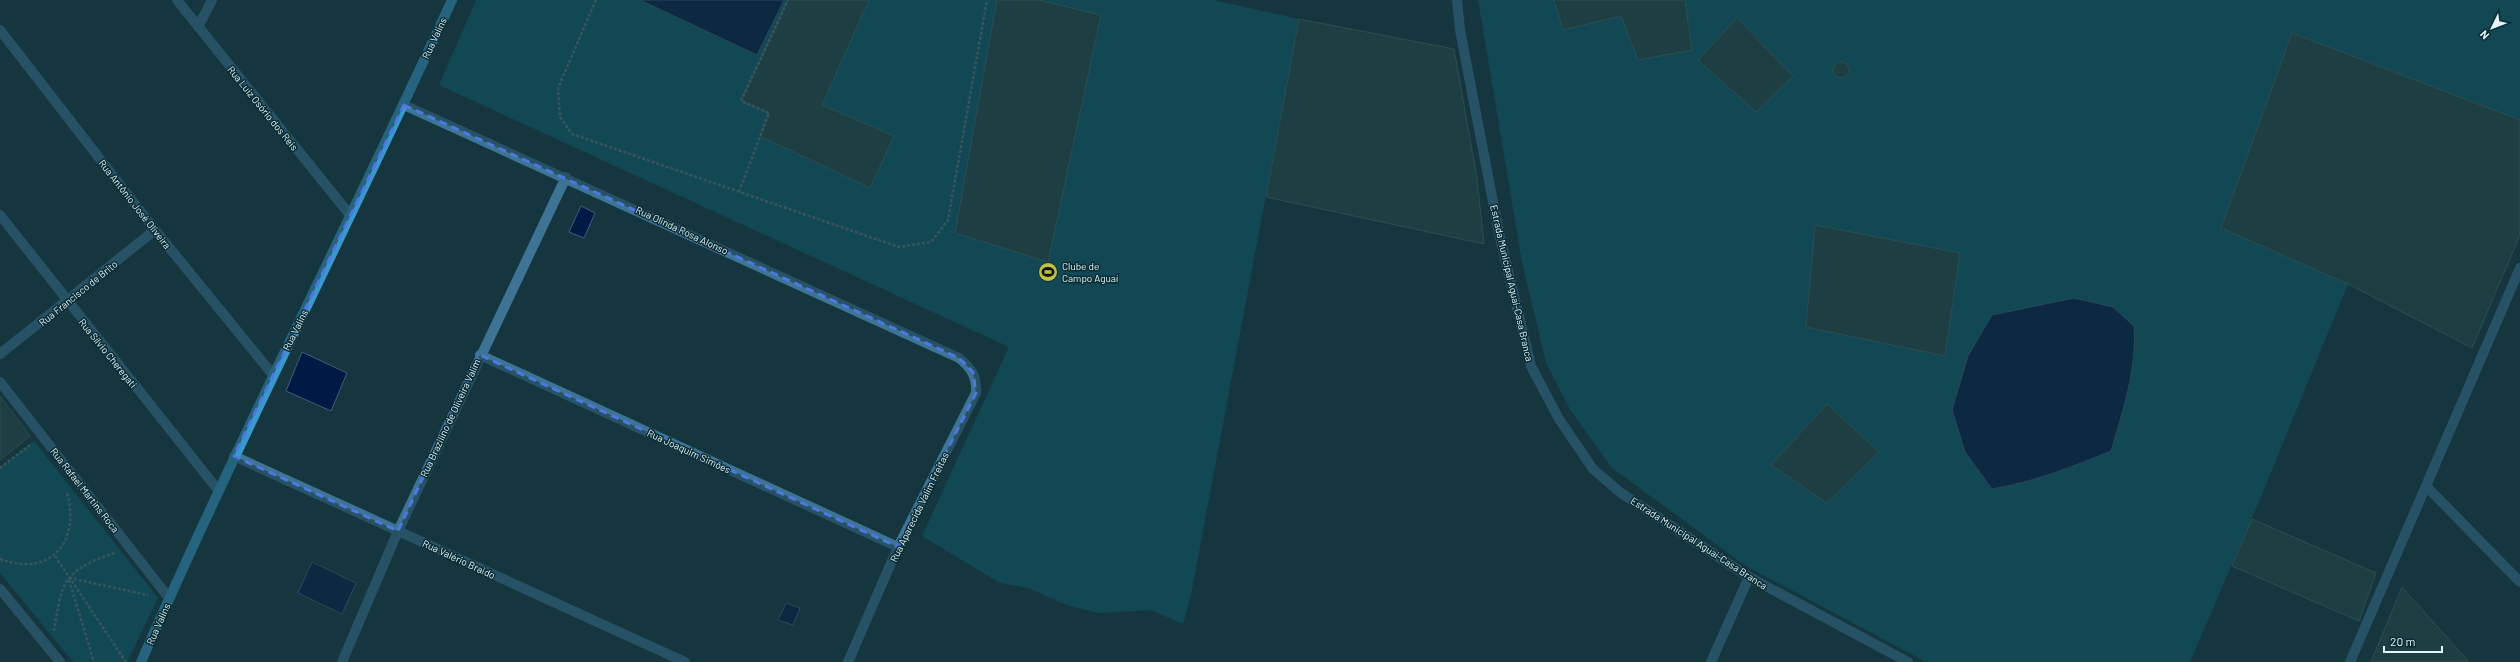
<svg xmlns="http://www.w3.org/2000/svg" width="2520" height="662" font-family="Barlow,sans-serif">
	<rect width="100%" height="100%" fill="#15363e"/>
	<g fill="#0e5d6d">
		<polygon points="476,0 1213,0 1299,19 1191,595 1183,624 1151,610 1099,613 1067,605 1028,588 1000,583 922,536 1009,347 439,85"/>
		<polygon points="1478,0 2520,0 2520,120 2292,33 2222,228 2348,284 2258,504 2190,662 1926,662 1746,566 1612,468 1571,411 1546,363 1522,262"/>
		<polygon points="34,441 158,598 127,662 73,662 0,573 0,468"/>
	</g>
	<g fill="#001945" stroke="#445b7b">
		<polygon points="640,0 784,0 757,55"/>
		<polygon points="581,206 595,213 584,238 569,232"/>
		<path d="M 2074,298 L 2113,307 L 2134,326 C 2137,369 2123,410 2111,451 C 2072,467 2034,482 1992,489 L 1965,452 L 1952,410 L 1968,356 L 1992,315 Z"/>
		<polygon points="302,352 347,373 331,411 286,391"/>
		<polygon points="312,562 356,583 342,614 298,593"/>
		<polygon points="786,603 800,608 793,625 778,620"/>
	</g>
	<g fill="#264949" stroke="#466a69">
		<polygon points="788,0 869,0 822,105 894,136 870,188 760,136 769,113 741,101"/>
		<polygon points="997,0 1038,0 1101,15 1048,262 955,233"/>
		<polygon points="1554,0 1685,0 1692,50 1638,60 1621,16 1563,30"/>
		<polygon points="1737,18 1793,76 1756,112 1698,60"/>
		<polygon points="1299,19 1454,49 1477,178 1484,244 1266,197"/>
		<polygon points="2292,33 2520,120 2520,235 2472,348 2348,284 2221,228"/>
		<circle cx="1841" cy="70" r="8"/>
		<polygon points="1815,225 1960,253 1945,356 1806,327"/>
		<polygon points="0,396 30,436 0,460"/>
		<polygon points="1827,404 1879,452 1827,503 1771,465"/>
		<polygon points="2252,519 2376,573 2359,621 2232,566"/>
		<polygon points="2402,587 2469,662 2371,662"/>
	</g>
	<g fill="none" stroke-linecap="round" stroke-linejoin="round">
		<g stroke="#607b82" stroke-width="2.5" stroke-dasharray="3 2" stroke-linecap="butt">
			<polyline points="596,0 558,88 560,117 572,134 899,247 931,242 948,220 987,0"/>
			<polyline points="739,192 769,113 741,101 788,0"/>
			<polyline points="0,468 30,445"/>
			<polyline points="55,556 126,662"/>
			<path d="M 0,559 C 50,578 81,542 67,493"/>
			<polyline points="69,578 148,595"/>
			<polyline points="69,580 94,662"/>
			<path d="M 54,631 C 56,618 60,588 69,578 C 80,565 99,558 115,553"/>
		</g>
		<g stroke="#3d7495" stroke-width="10">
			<polyline points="177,0 350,215"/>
			<polyline points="1457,0 1460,30 1499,233 1531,366 1559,419 1593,469 1621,493 1749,577 1908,662"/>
			<polyline points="198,27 212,0"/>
			<polyline points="0,30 155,230 273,375"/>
			<path d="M 404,105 L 959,358 C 971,368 977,376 976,393 L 898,547 L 848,662"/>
			<polyline points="0,215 218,490"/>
			<polyline points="0,354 155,230"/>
			<polyline points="480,355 898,547"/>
			<polyline points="0,382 169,598"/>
			<polyline points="234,456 685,662"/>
			<polyline points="2427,487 2520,582"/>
			<polyline points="0,589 60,662"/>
			<polyline points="342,662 398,531 566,177"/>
			<polyline points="1711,662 1749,577"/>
			<polyline points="2350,662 2520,268"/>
		</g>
		<path stroke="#3999ce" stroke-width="10" d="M 141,662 C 239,439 350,222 452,0"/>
	</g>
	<path d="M0 0H2520V662H0ZM 404,105 L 959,358 L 973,372 L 976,393 L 898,547 L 480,355 L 398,531 L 234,456 Z" fill="#15363e" fill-opacity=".55" fill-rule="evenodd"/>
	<path fill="none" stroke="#4e78e0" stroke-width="3" stroke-dasharray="8 5" stroke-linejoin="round" d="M 404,105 L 959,358 L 973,372 L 976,393 L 898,547 L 480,355 L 398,531 L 234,456 Z"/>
	<defs>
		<g id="stadium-disc" transform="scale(1)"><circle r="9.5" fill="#bbc045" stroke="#092c34"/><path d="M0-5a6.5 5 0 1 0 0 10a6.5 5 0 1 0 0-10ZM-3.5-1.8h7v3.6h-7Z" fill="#111"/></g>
	</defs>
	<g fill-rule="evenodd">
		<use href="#stadium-disc" x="1048" y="272"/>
	</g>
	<g text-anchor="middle" stroke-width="3" stroke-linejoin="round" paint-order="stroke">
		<g font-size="10" fill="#e2f4f9" stroke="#092c34">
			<text transform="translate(434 38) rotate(-65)" y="4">Rua Valins</text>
			<text transform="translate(263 108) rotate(51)" y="4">Rua Luiz Osório dos Reis</text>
			<text transform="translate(135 204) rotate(52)" y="4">Rua Antônio José Oliveira</text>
			<text transform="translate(682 230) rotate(25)" y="4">Rua Olinda Rosa Alonso</text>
			<text transform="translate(1512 283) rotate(77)" y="4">Estrada Municipal Aguaí-Casa Branca</text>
			<text transform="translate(78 293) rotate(-39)" y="4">Rua Francisco de Brito</text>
			<text transform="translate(295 330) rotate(-64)" y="4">Rua Valins</text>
			<text transform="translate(108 353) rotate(51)" y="4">Rua Sílvio Cheregati</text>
			<text transform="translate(450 418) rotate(-65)" y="4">Rua Brazilino de Oliveira Valim</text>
			<text transform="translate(689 451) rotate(25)" y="4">Rua Joaquim Simões</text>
			<text transform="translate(85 490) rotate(52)" y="4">Rua Rafael Martins Roca</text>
			<text transform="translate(919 507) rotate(-64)" y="4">Rua Aparecida Valim Freitas</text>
			<text transform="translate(1699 543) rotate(33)" y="4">Estrada Municipal Aguaí-Casa Branca</text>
			<text transform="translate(459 559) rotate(25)" y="4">Rua Valério Braido</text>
			<text transform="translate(158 624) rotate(-66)" y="4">Rua Valins</text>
		</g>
		<g font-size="10" fill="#e2f4f9" stroke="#092c34" text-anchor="start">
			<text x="1062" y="270">Clube de<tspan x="1062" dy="12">Campo Aguaí</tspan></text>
		</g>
	</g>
	<g transform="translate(2492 28) rotate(227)" stroke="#092c34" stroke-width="3" paint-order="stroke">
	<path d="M0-3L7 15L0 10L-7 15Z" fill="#e2f4f9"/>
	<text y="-6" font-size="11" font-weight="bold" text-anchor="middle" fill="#e2f4f9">N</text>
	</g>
	<path d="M2384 646v6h58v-6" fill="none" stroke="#e2f4f9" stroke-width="2"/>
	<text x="2390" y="646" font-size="12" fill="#e2f4f9" stroke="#092c34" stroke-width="3" paint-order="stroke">20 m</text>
</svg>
